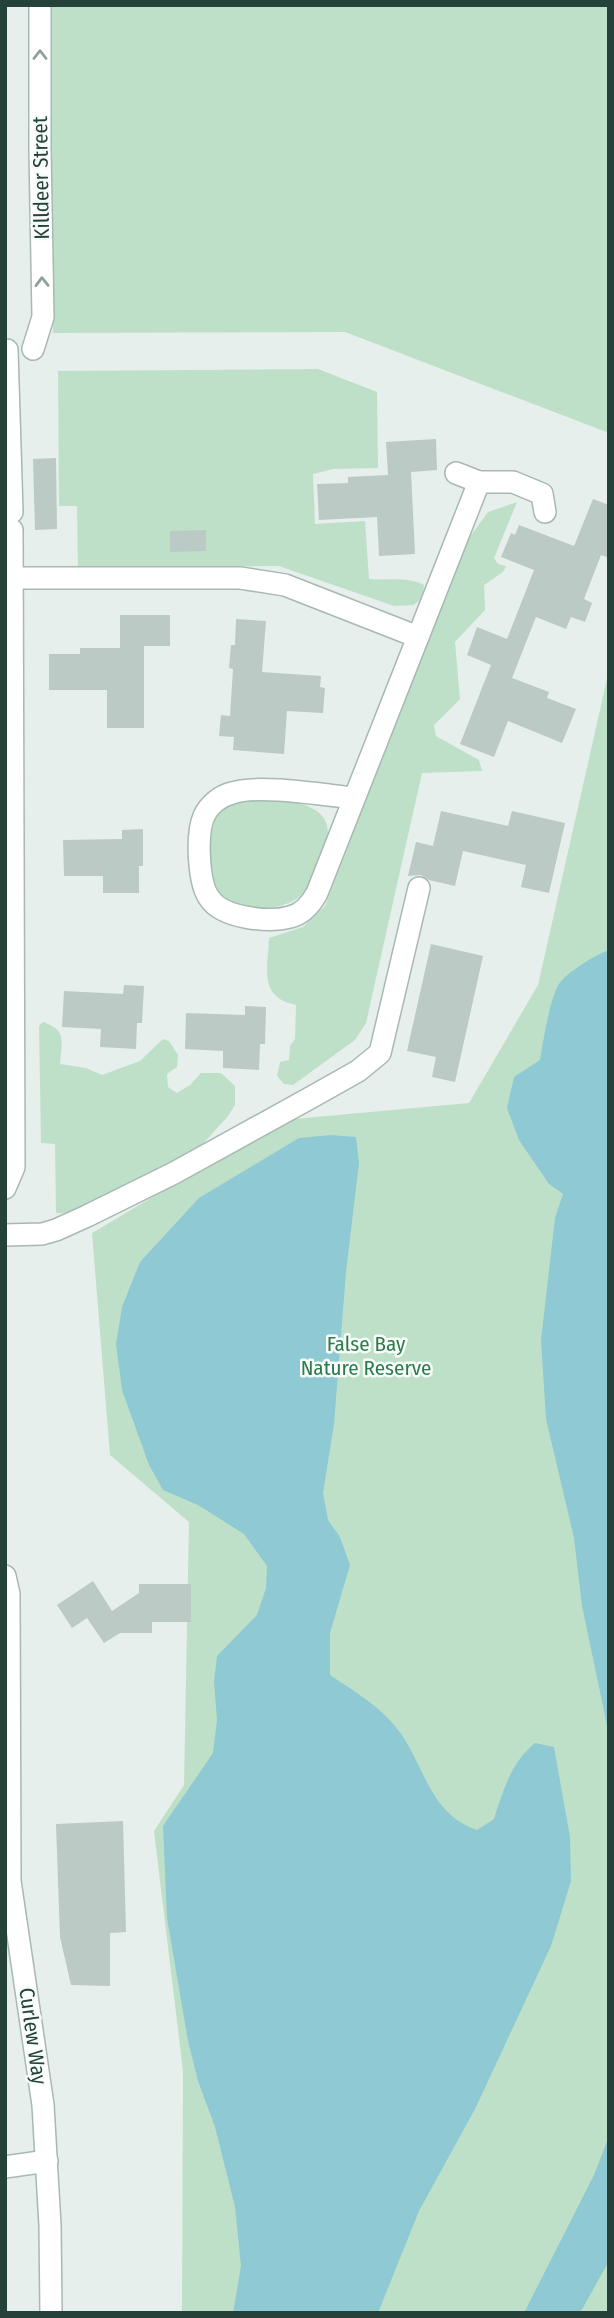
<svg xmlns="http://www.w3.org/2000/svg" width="614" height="2318" font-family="'Fira Sans Condensed',sans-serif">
	<rect width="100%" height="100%" fill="#e6efeb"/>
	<g fill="#bfe0c8">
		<polygon points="50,5 609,5 609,433 345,332 53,333"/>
		<path d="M 318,369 L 377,392 L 378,468 L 333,469 L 313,474 L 315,524 L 365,521 L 369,579 C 388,581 406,576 424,585 L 423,598 L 413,605 L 394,606 L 279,566 L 78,568 L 77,506 L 59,506 L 58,371 Z"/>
		<path d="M 517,502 L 494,558 L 498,564 L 506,566 L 503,572 L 484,585 L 485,610 L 455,642 L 460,699 L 434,725 L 436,736 L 479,760 L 482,771 L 422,773 L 366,1023 L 355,1040 L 293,1085 L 284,1084 L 277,1076 L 280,1062 L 289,1060 L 290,1046 L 295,1039 L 296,1005 C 258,997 268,969 269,938 L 303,927 L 325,906 L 466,542 L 488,512 Z"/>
		<polygon points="609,670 609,2313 182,2313 183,2071 154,1831 184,1785 189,1522 110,1455 92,1233 283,1120 469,1103 538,985"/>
		<path d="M 250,797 C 276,800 336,798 327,840 C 323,856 315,871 308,885 C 297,913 242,914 223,896 C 207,881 206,826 221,810 C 227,802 240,800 250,797 Z"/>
		<path d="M 43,1022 C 67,1030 62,1042 60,1064 L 86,1068 L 102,1075 L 140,1061 L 163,1039 L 169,1041 L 178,1055 L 177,1067 L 167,1074 L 168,1087 L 177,1093 L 190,1085 L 201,1073 L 221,1073 L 235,1086 L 235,1105 L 228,1116 L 191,1157 L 82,1214 L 56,1213 L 55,1144 L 41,1143 L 39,1026 Z"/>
	</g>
	<g fill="#8ec9d4">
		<path d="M 609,950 L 609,1735 L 582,1606 L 574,1538 L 546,1419 L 541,1340 L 555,1218 L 563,1194 L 549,1184 L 519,1140 L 507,1108 L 514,1077 L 540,1060 C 543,1042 550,998 559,984 C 566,973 596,954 609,950 Z"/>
		<path d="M 331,1135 L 356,1137 L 359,1163 L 346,1272 L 334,1424 L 323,1493 L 328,1520 L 340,1537 L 350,1565 L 330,1633 L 330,1675 C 352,1690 378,1705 395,1726 C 425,1762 427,1813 477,1830 L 494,1819 C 503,1790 511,1763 535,1743 L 554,1747 L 570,1837 L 571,1881 L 551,1946 L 475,2109 L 419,2211 L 378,2313 L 233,2313 L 241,2266 L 235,2207 L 215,2127 L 198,2081 L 188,2041 L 167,1918 L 163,1826 L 213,1753 L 217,1720 L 214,1682 L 217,1656 L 257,1615 L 266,1588 L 267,1566 L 244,1534 L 198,1505 L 163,1490 L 149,1465 L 122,1390 L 116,1344 L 122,1307 L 140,1262 L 199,1198 L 299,1138 Z"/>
		<polygon points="609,2136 609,2261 580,2313 524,2313 594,2175"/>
	</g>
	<g fill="#bbcac4">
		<polygon points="436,439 437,470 411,472 415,554 379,556 377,517 319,520 317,484 348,483 348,477 388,475 386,442"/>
		<polygon points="56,458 57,529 35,530 33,459"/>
		<polygon points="593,499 609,505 609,558 601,555 584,599 592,603 585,622 571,617 566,629 536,617 512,678 549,692 547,698 576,709 562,743 508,721 494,757 460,744 491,665 467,655 477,627 507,639 534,570 501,557 511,533 515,535 519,525 574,546"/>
		<polygon points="206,530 206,551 170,552 170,531"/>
		<polygon points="120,615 170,615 170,646 144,646 144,728 107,728 107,690 49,690 49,654 80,654 80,648 120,648"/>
		<polygon points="236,619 266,621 262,672 321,676 320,687 325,688 323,713 287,711 284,754 233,750 234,737 219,736 221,715 230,716 233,669 229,668 231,645 235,645"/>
		<polygon points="441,811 508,826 512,811 565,823 549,893 521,887 526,865 463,851 455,886 429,880 421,875 408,876 416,842 433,846"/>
		<polygon points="143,829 143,866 139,866 139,893 103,893 103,876 64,876 63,840 122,839 122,830"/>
		<polygon points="431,944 483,956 455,1082 432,1077 436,1057 407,1051"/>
		<polygon points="124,985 144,986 142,1023 137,1023 136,1049 100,1047 101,1029 62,1027 64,991 123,994"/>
		<polygon points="245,1006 266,1007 265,1044 260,1044 259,1070 223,1068 223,1051 185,1049 186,1013 245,1015"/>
		<polygon points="93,1581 112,1611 139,1593 139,1584 191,1584 191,1622 152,1622 152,1633 120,1633 104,1643 87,1618 72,1628 57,1605"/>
		<polygon points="123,1821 126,1932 110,1933 110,1986 71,1985 60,1937 56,1824"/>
	</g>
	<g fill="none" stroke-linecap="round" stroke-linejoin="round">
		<g stroke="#a8b8b2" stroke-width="24">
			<g id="street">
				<polyline points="33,349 43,317 40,151 40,5"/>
				<polyline points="7,350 12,512"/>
				<polyline points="456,473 479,482"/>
				<path d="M 5,578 L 240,578 L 285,585 L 418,637 L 317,893 C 311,904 303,914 290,917 C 269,923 223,918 210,899 C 198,884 196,834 204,816 C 209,805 220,796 232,793 C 258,784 324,795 354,798"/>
				<polyline points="418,637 479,482 513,482 542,494 545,512"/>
				<polyline points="5,1188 14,1167 12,530"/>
				<polyline points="5,1235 42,1234 56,1230 87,1216 174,1173 310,1098 358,1071 380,1053 419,888"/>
				<polyline points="5,1576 9,1594 10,1881 43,2105 50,2225 51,2313"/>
				<polyline points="5,2167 47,2161"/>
			</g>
		</g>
		<use href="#street" stroke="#fff" stroke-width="21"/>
	</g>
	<defs><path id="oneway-chevron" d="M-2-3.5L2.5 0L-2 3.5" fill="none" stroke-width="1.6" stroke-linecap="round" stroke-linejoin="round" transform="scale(1.75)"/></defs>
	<g stroke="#92a09c">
		<use href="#oneway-chevron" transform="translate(40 55) rotate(-90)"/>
		<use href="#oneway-chevron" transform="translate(42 282) rotate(-91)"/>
	</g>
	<g text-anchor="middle" stroke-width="5" stroke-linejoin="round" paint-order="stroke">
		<g font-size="21" fill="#24423a" stroke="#f7fbf9">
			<text transform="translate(41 178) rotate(-91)" y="7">Killdeer Street</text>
			<text transform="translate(33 2036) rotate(82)" y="7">Curlew Way</text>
		</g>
		<g font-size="21" fill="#2d7a4b" stroke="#f7fbf9">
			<text x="366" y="1351">False Bay<tspan x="366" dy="24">Nature Reserve</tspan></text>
		</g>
	</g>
	<rect width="614" height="2318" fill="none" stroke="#24423a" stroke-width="14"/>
</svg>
